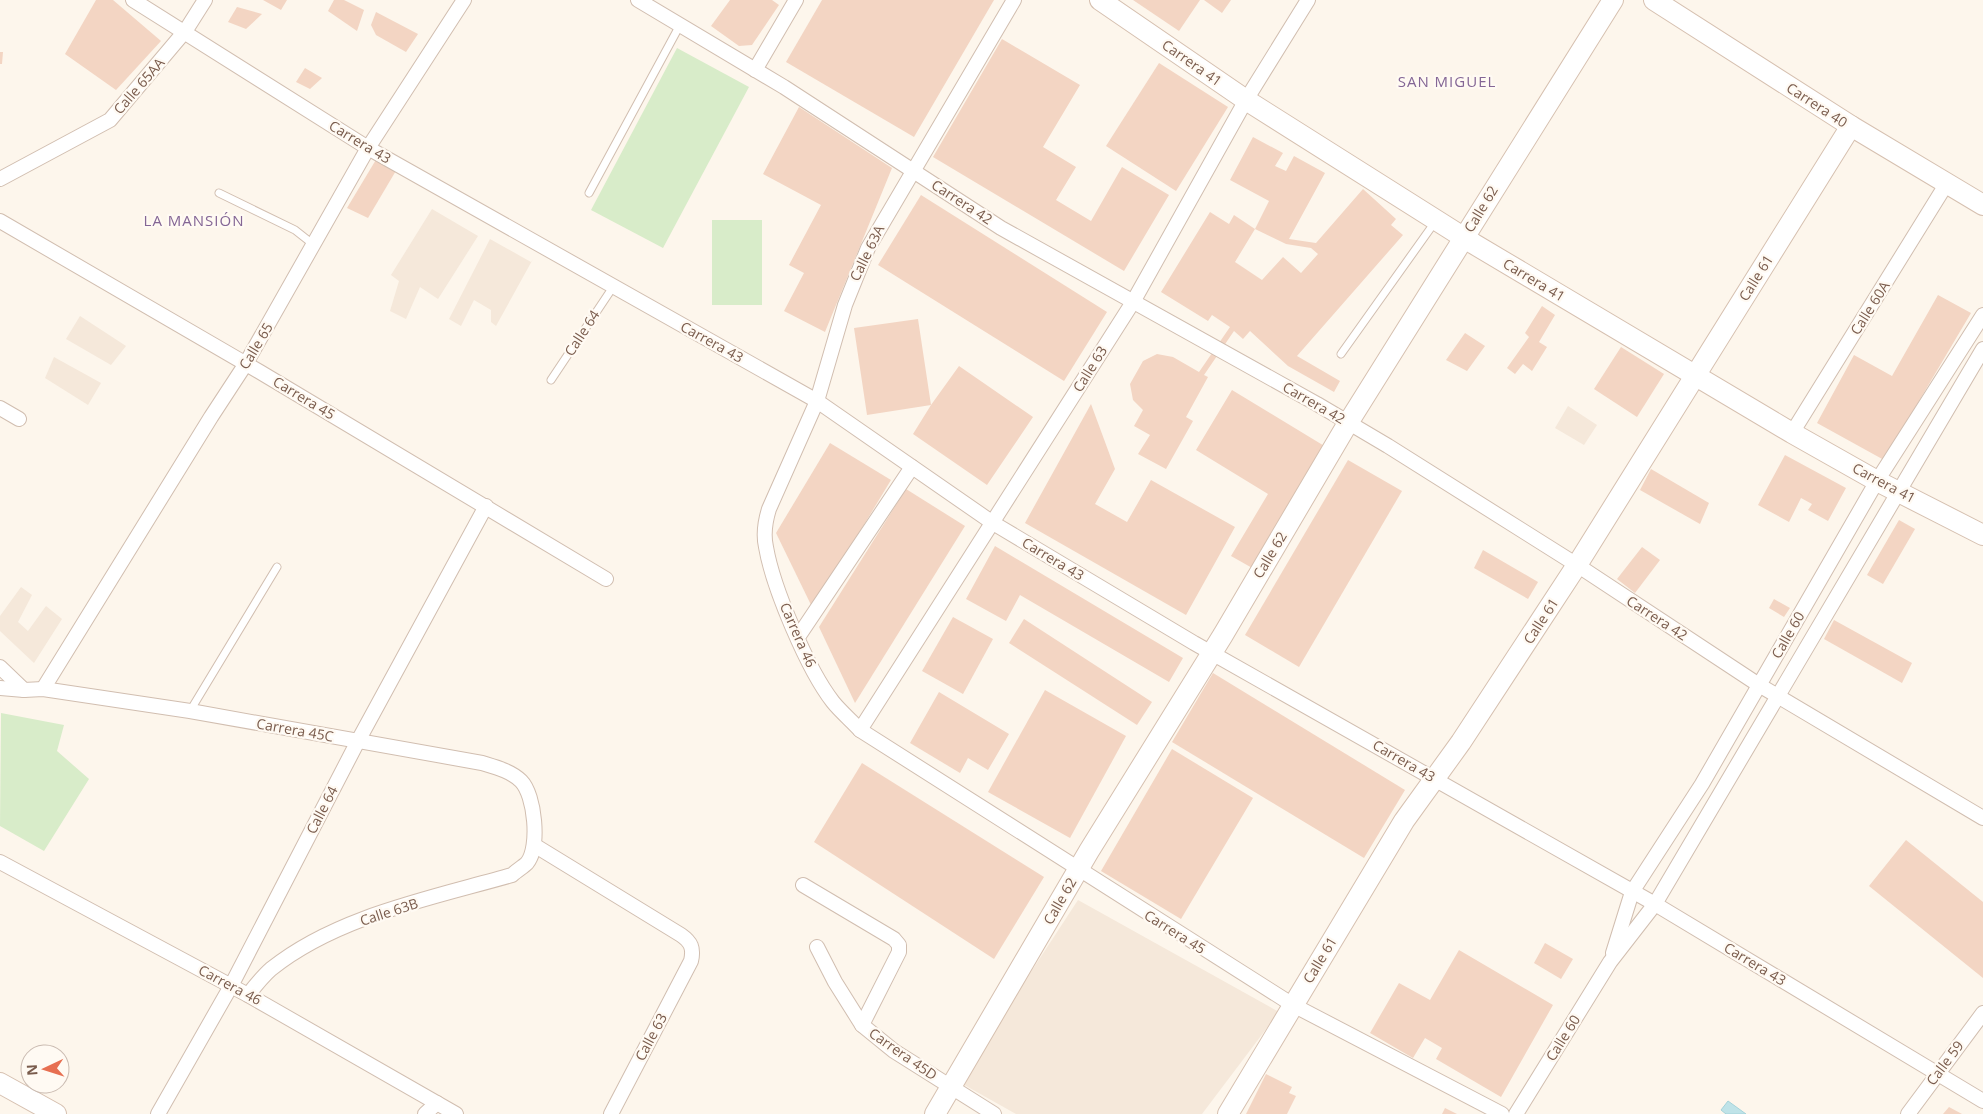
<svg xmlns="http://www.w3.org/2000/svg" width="1983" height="1114" font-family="'Open Sans',sans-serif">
	<rect width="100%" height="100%" fill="#fdf6ec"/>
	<g fill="#f5e8da">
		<polygon points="432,209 478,236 438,299 420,287 406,319 390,311 399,281 391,275"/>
		<polygon points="490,239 531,262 533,259 496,326 491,322 491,310 474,300 461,326 449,319"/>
		<polygon points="80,316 126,346 111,365 66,339"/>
		<polygon points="54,357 101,383 88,405 45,378"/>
		<polygon points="1568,406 1597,425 1584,445 1555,428"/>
		<polygon points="21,587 32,595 18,622 28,631 46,606 62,619 34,663 0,631 0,616"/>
		<polygon points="1078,900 1279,1012 1202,1114 1016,1114 959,1082"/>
	</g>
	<g fill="#d8ecc9">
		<polygon points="677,48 749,87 663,248 591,210"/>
		<rect x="712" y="220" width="50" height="85"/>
		<polygon points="1,713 64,725 57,751 89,779 44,851 0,826"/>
	</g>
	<polygon fill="#bfe3e8" stroke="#a5d3da" points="1728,1101 1746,1114 1726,1114 1721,1110"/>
	<g fill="#f3d5c3">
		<polygon points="96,0 113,0 161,41 116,90 65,54"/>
		<polygon points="263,0 287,0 281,10"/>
		<polygon points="334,0 344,0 364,10 357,31 328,11"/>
		<polygon points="730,0 772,0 779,5 752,45 739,46 711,26"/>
		<polygon points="822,0 994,0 914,137 786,62"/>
		<polygon points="1133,0 1200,0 1179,31"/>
		<polygon points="1204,0 1231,0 1222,13"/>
		<polygon points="237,7 262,14 246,29 228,22"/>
		<polygon points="376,12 418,34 406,52 376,35 371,25"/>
		<polygon points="1002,39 1080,85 1043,147 1076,167 1056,200 1091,221 1122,167 1169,195 1124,271 933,157"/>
		<polygon points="0,52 3,52 2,64 0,64"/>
		<polygon points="1159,63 1228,107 1176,191 1106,146"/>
		<polygon points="305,68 322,78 310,89 296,82"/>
		<polygon points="799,107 892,168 825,332 784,311 804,273 789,265 821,205 763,174"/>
		<polygon points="1253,137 1283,153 1275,166 1286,171 1294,156 1325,173 1289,239 1316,243 1363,189 1396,219 1391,225 1403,235 1297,356 1340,381 1334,392 1288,366 1250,331 1243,339 1234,331 1204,375 1208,377 1186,417 1193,421 1166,469 1138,454 1150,435 1134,426 1143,410 1133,400 1130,384 1143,361 1157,354 1173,357 1199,372 1230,327 1212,315 1208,321 1161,292 1210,212 1229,224 1234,215 1255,229 1235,262 1262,280 1283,257 1301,273 1318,254 1311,248 1286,244 1255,229 1269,201 1230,180"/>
		<polygon points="377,158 397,169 368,218 347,208"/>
		<polygon points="921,195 1107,312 1064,381 878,265"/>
		<polygon points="1938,295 1971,313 1884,460 1817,423 1854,355 1892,376"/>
		<polygon points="1542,306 1555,315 1539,342 1547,347 1532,371 1523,364 1515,374 1507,368 1529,337 1525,333"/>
		<polygon points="918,319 931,405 959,366 1033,417 987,485 913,434 931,405 867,415 854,328"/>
		<polygon points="1465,333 1485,346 1467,371 1446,360"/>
		<polygon points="1621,347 1664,374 1637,417 1594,389"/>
		<polygon points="1232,390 1326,447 1254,569 1231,556 1268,494 1196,450"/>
		<polygon points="1091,404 1115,469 1095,504 1127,522 1151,480 1235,527 1186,615 1025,523"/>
		<polygon points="830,443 891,480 813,609 776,533"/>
		<polygon points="1785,455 1846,488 1828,521 1808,510 1812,504 1801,498 1789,522 1758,505"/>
		<polygon points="1348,460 1402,491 1299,667 1245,635"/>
		<polygon points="1651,469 1709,503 1700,524 1640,490"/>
		<polygon points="906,489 965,526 855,703 819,627"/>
		<polygon points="1899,520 1915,529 1883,584 1867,575"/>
		<polygon points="995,546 1183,658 1169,682 1020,595 1006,621 966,599"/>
		<polygon points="1642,547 1660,560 1635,593 1617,579"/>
		<polygon points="1483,550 1538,582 1528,599 1474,568"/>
		<polygon points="1774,599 1790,608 1784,617 1769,608"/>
		<polygon points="953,617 993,639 963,694 922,671"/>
		<polygon points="1024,619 1152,702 1137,725 1009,643"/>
		<polygon points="1834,620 1912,663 1902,683 1824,639"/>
		<polygon points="1213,673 1405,790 1364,858 1172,742"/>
		<polygon points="1045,690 1126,736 1070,838 988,792"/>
		<polygon points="939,692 1009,734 988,770 968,758 960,773 910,743"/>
		<polygon points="1172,749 1253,798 1181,919 1101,871"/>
		<polygon points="862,763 1044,877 994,959 814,842"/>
		<polygon points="1906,840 1983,902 1983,978 1869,886"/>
		<polygon points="1545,943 1573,959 1561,979 1534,963"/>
		<polygon points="1459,950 1553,1005 1501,1097 1436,1059 1442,1048 1425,1038 1413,1058 1370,1033 1399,983 1430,1000"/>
		<polygon points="1266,1074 1292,1087 1289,1093 1296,1096 1287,1114 1246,1114"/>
		<polygon points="1949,1107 1962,1114 1943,1114"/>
		<polygon points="1445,1108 1457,1114 1442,1114"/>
	</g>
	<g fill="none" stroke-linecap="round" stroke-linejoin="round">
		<g stroke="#d1beb0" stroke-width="9">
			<g id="lane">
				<polyline points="219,193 295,230 314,245"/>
				<polyline points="589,193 680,25"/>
				<polyline points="1341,354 1435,222"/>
				<polyline points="551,380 613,287"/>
				<polyline points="190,711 277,567"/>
			</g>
		</g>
		<g stroke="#d1beb0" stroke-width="16">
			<g id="street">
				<polyline points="133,0 368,148 817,401 993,523 1194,643 1655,904 1983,1101"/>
				<polyline points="638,0 784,87 1001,228 1317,404 1388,446 1577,565 1759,685 1983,818"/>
				<path d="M 1014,0 L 868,248 L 845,305 L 817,401 L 769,509 C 765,522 763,534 766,547 C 773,588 808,670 833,702 C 841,712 852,721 860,730 L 1293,1005 L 1502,1114"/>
				<polyline points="755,70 796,0"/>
				<polyline points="0,179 110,120 186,30 205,0"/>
				<polyline points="0,221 260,372 606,579"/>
				<polyline points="0,408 19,419"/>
				<polyline points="1792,433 1947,183"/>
				<polyline points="798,637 912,467"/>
				<polyline points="0,667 24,690"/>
				<path d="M 0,688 L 24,690 L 43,689 L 190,711 L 482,763 C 495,767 511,771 521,781 C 535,795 540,847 527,863 C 523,867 516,871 512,875 C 432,898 337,916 271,969 C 263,976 255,986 248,995"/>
				<polyline points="43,689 211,417 245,365 368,148 464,0"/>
				<polyline points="860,730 1133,302 1246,100 1308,0"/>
				<path d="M 534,845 L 681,935 C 691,942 694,948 691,961 L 611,1114"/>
				<polyline points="0,862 248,995 456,1114"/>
				<polyline points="803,885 894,939 899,945 899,952 862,1025"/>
				<polyline points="817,947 835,982 862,1025 894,1051 994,1114"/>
				<polyline points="1613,953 1632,892 1702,784 1877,481 1983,315"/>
				<polyline points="158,1114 231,986 358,741 486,506"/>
				<polyline points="425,1114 437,1103"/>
				<polyline points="1516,1114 1610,962 1655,904 1983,349"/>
				<polyline points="1908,1114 1983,1013"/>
			</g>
		</g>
		<g stroke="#d6c0b0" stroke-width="22">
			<g id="secondary">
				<polyline points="1100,0 1246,100 1474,244 1792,433 1877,481 1983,535"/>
				<polyline points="1654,0 1851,126 1983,205"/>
				<polyline points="0,1083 56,1114"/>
				<polyline points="935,1114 1089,851 1223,635 1348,423 1613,0"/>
				<polyline points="1228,1114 1404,821 1461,742 1577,565 1851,126"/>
			</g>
		</g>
		<use href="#lane" stroke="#fff" stroke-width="7"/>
		<use href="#street" stroke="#fff" stroke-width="14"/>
		<use href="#secondary" stroke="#fff" stroke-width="20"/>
	</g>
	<g text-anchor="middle" stroke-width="4.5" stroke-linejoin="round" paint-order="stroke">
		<g font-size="14" fill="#7a5c4d" stroke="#fffaf3">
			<text transform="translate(1192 63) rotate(35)" y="5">Carrera 41</text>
			<text transform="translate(139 86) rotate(-49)" y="5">Calle 65AA</text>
			<text transform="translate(1817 105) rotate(33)" y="5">Carrera 40</text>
			<text transform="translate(360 142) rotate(31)" y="5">Carrera 43</text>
			<text transform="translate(962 202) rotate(33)" y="5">Carrera 42</text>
			<text transform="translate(1481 209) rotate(-59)" y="5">Calle 62</text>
			<text transform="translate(867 253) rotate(-64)" y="5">Calle 63A</text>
			<text transform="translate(1756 278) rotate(-58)" y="5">Calle 61</text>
			<text transform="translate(1534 280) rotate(31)" y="5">Carrera 41</text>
			<text transform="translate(1870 308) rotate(-58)" y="5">Calle 60A</text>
			<text transform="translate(582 333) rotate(-57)" y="5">Calle 64</text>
			<text transform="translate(712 342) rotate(29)" y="5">Carrera 43</text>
			<text transform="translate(256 346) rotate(-59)" y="5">Calle 65</text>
			<text transform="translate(1090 369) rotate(-58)" y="5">Calle 63</text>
			<text transform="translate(304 398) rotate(31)" y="5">Carrera 45</text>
			<text transform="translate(1314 403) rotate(30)" y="5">Carrera 42</text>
			<text transform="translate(1884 483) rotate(28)" y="5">Carrera 41</text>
			<text transform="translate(1270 555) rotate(-59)" y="5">Calle 62</text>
			<text transform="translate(1053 559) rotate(31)" y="5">Carrera 43</text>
			<text transform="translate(1657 618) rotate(33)" y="5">Carrera 42</text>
			<text transform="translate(1541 621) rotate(-57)" y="5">Calle 61</text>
			<text transform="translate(798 635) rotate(66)" y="5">Carrera 46</text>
			<text transform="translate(1788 635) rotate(-60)" y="5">Calle 60</text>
			<text transform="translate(295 730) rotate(10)" y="5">Carrera 45C</text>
			<text transform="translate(1404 761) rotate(30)" y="5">Carrera 43</text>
			<text transform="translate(322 810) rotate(-63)" y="5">Calle 64</text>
			<text transform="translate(1060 901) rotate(-60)" y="5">Calle 62</text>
			<text transform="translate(389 912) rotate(-18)" y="5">Calle 63B</text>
			<text transform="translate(1175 932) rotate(32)" y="5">Carrera 45</text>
			<text transform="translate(1320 960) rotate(-59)" y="5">Calle 61</text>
			<text transform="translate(1755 964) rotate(31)" y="5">Carrera 43</text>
			<text transform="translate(230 985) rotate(28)" y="5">Carrera 46</text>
			<text transform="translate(651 1037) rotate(-62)" y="5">Calle 63</text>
			<text transform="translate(1563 1038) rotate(-58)" y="5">Calle 60</text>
			<text transform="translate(903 1054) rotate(35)" y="5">Carrera 45D</text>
			<text transform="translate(1945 1063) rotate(-53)" y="5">Calle 59</text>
		</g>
		<g font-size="15" letter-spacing="1" fill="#846695" stroke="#fffaf3">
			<text x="1447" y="87">SAN MIGUEL</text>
			<text x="194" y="226">LA MANSIÓN</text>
		</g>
	</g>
	<g transform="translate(45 1069) rotate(266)"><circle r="24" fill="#fffaf3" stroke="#cabbb1"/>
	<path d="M0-4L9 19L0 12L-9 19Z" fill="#e76f51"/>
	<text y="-8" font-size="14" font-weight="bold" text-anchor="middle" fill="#7a5c4d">N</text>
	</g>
</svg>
